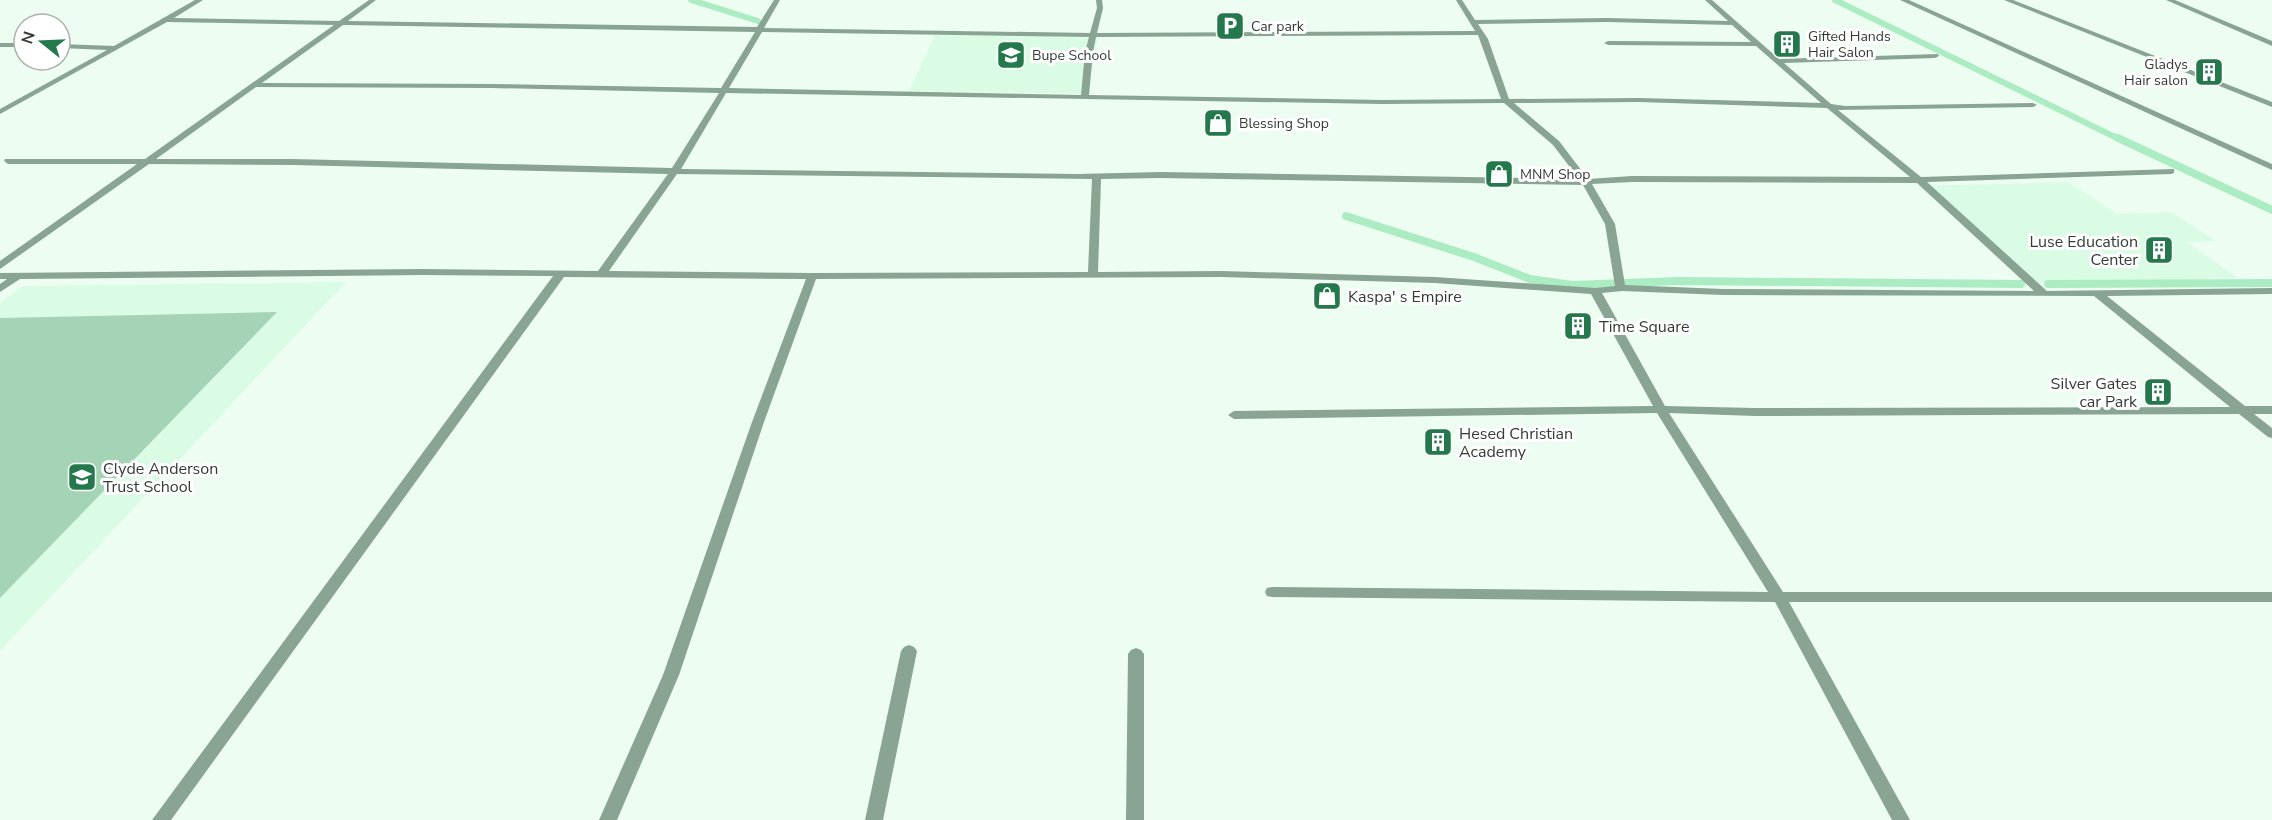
<svg xmlns="http://www.w3.org/2000/svg" width="2272" height="820" font-family="'Nunito Sans',sans-serif">
	<rect width="100%" height="100%" fill="#edfdf2"/>
	<g fill="#dafce5">
		<polygon points="935,35 1098,38 1087,94 909,91"/>
		<polygon points="2068,182 2118,214 2171,212 2216,241 2187,242 2238,278 2037,284 1918,186"/>
		<polygon points="346,282 0,651 0,303 23,286"/>
	</g>
	<polygon fill="#a5d3b5" points="277,312 0,598 0,318"/>
	<g fill="none" stroke-linecap="round" stroke-linejoin="round">
		<g stroke="#acecc3" stroke-width="6">
			<polyline points="691,0 758,21"/>
			<polyline points="1835,0 2121,140"/>
		</g>
		<g stroke="#acecc3" stroke-width="8">
			<polyline points="2118,138 2272,210"/>
			<polyline points="1346,216 1474,257 1530,279 1572,285 1678,281 2021,284"/>
			<polyline points="2048,284 2272,283"/>
		</g>
		<polygon fill="#89a492" fill-rule="evenodd" points="2004,0 2013,0 2272,102 2272,107"/>
		<g fill="#89a492" fill-rule="evenodd">
			<path d="M 195,0 L 203,0 L 174,18 L 339,21 L 369,0 L 376,0 L 348,21 L 757,27 L 774,0 L 780,0 L 764,28 L 1090,33 L 1097,8 L 1096,0 L 1102,0 L 1103,8 L 1097,33 L 1475,31 L 1456,0 L 1462,0 L 1475,20 L 1607,18 L 1728,21 L 1705,0 L 1712,0 L 1779,59 L 1938,54 L 1939,56 L 1935,58 L 1784,63 L 1831,104 L 1845,106 L 2033,103 L 2037,105 L 2033,107 L 1838,110 L 1921,177 L 2174,169 L 2174,173 L 2171,174 L 1927,182 L 2047,291 L 2272,288 L 2272,294 L 2107,296 L 2245,406 L 2272,406 L 2272,414 L 2254,414 L 2272,428 L 2272,438 L 2268,437 L 2239,414 L 1755,416 L 1669,413 L 1783,592 L 2272,592 L 2272,602 L 1789,602 L 1910,820 L 1892,820 L 1775,602 L 1272,597 L 1267,596 L 1265,592 L 1267,588 L 1272,587 L 1768,592 L 1657,413 L 1234,419 L 1228,415 L 1234,411 L 1653,406 L 1591,294 L 1435,283 L 1221,277 L 816,279 L 764,422 L 679,675 L 617,820 L 599,820 L 663,675 L 752,422 L 806,279 L 564,277 L 171,820 L 152,820 L 553,276 L 423,275 L 20,279 L 0,292 L 0,284 L 7,279 L 0,279 L 0,273 L 423,269 L 598,271 L 668,174 L 293,165 L 149,164 L 0,269 L 0,261 L 137,164 L 8,164 L 4,161 L 5,159 L 145,159 L 334,25 L 167,22 L 0,114 L 0,109 L 107,50 L 60,48 L 60,44 L 114,46 ZM 1607,22 L 1732,25 L 1751,42 L 1608,41 L 1604,43 L 1608,45 L 1756,46 L 1821,103 L 1639,98 L 1509,99 L 1488,39 L 1478,24 ZM 343,25 L 755,32 L 721,88 L 491,84 L 262,83 ZM 762,32 L 1089,37 L 1085,52 L 1081,95 L 729,88 ZM 1478,35 L 1501,99 L 1382,100 L 1089,95 L 1093,52 L 1096,37 ZM 256,87 L 491,88 L 719,93 L 672,168 L 293,159 L 156,159 ZM 726,93 L 1382,104 L 1504,103 L 1553,145 L 1579,179 L 1160,172 L 1078,174 L 681,169 ZM 1639,102 L 1827,108 L 1910,177 L 1632,176 L 1588,179 L 1559,141 L 1514,103 ZM 677,174 L 1092,179 L 1088,272 L 812,273 L 609,271 ZM 1160,178 L 1583,185 L 1605,224 L 1615,286 L 1595,288 L 1435,277 L 1221,271 L 1098,272 L 1101,179 ZM 1632,182 L 1917,183 L 2034,291 L 1723,289 L 1625,285 L 1615,224 L 1592,184 ZM 1622,291 L 1723,295 L 2094,296 L 2230,407 L 1755,408 L 1665,406 L 1602,293 Z"/>
			<polygon points="1900,0 1909,0 2272,164 2272,170"/>
			<polygon points="2166,0 2175,0 2272,41 2272,46"/>
			<rect x="0" y="43" width="24" height="4"/>
			<polygon points="909,645 914,647 917,651 883,820 865,820 901,651 904,647"/>
			<polygon points="1136,648 1141,650 1144,654 1144,820 1126,820 1128,654 1131,650"/>
		</g>
	</g>
	<defs>
		<g id="parking-square" transform="scale(1.5)"><rect x="-9" y="-9" width="18" height="18" rx="4" fill="#24794c" stroke="#fff"/><path d="M-3.5-5.5H1a3.5 3.5 0 0 1 0 7H-1V5.5H-3.5ZM-1-3.4V-.6H.8a1.4 1.4 0 0 0 0-2.8Z" fill="#fff"/></g>
		<g id="building-square" transform="scale(1.5)"><rect x="-9" y="-9" width="18" height="18" rx="4" fill="#24794c" stroke="#fff"/><path d="M-4-6H4V6H1V3H-1V6H-4ZM-2.5-4.3h1.7v1.8h-1.7ZM.8-4.3h1.7v1.8H.8ZM-2.5-1h1.7V.8h-1.7ZM.8-1h1.7V.8H.8Z" fill="#fff"/></g>
		<g id="school-square" transform="scale(1.5)"><rect x="-9" y="-9" width="18" height="18" rx="4" fill="#24794c" stroke="#fff"/><path d="M0-5L7-2L0 1L-7-2ZM-4 1L0 2.5L4 1V4Q0 6-4 4Z" fill="#fff"/></g>
		<g id="shop-square" transform="scale(1.5)"><rect x="-9" y="-9" width="18" height="18" rx="4" fill="#24794c" stroke="#fff"/><path d="M-5-2.5h2.3a2.7 3.5 0 0 1 5.4 0H5L5.5 6h-11ZM-1.5-2.5h3a1.5 2.3 0 0 0-3 0Z" fill="#fff"/></g>
	</defs>
	<g fill-rule="evenodd">
		<use href="#parking-square" x="1230" y="26"/>
		<use href="#building-square" x="1787" y="44"/>
		<use href="#school-square" x="1011" y="55"/>
		<use href="#building-square" x="2209" y="72"/>
		<use href="#shop-square" x="1218" y="123"/>
		<use href="#shop-square" x="1499" y="174"/>
		<use href="#building-square" x="2159" y="250"/>
		<use href="#shop-square" x="1327" y="296"/>
		<use href="#building-square" x="1578" y="326"/>
		<use href="#building-square" x="2158" y="392"/>
		<use href="#building-square" x="1438" y="442"/>
		<use href="#school-square" x="82" y="477"/>
	</g>
	<g text-anchor="middle" stroke-width="6" stroke-linejoin="round" paint-order="stroke">
		<g font-size="14" fill="#323c35" stroke="#fff" text-anchor="start">
			<text x="1251" y="31">Car park</text>
			<text x="1808" y="41">Gifted Hands<tspan x="1808" dy="16">Hair Salon</tspan></text>
			<text x="1032" y="60">Bupe School</text>
			<text x="2188" y="69" text-anchor="end">Gladys<tspan x="2188" dy="16">Hair salon</tspan></text>
			<text x="1239" y="128">Blessing Shop</text>
			<text x="1520" y="179">MNM Shop</text>
		</g>
		<g font-size="16" fill="#323c35" stroke="#fff" text-anchor="start">
			<text x="2138" y="247" text-anchor="end">Luse Education<tspan x="2138" dy="18">Center</tspan></text>
			<text x="1348" y="302">Kaspa' s Empire</text>
			<text x="1599" y="332">Time Square</text>
			<text x="2137" y="389" text-anchor="end">Silver Gates<tspan x="2137" dy="18">car Park</tspan></text>
			<text x="1459" y="439">Hesed Christian<tspan x="1459" dy="18">Academy</tspan></text>
			<text x="103" y="474">Clyde Anderson<tspan x="103" dy="18">Trust School</tspan></text>
		</g>
	</g>
	<g transform="translate(42 42) rotate(288)"><circle r="28" fill="#ffffff" stroke="#adb1ae" stroke-width="1.5"/>
	<path d="M0-4.5L10 22L0 15L-10 22Z" fill="#24794c"/>
	<text y="-9" font-size="16" font-weight="bold" text-anchor="middle" fill="#323c35">N</text>
	</g>
</svg>
